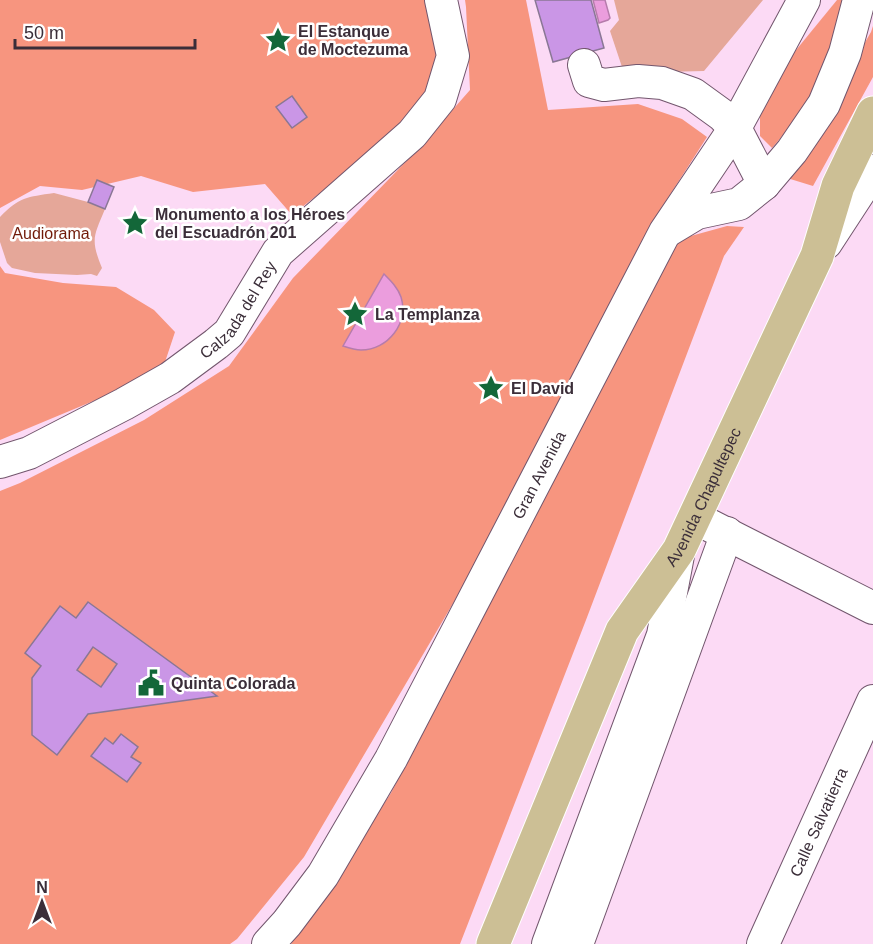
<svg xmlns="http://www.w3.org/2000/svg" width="873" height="944" font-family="Helvetica,sans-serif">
	<rect width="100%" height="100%" fill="#fcdaf5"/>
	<g fill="#e5a799">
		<polygon points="614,0 763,0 704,71 624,73 610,31 619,20"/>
		<path d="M 54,193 L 88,202 L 105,209 C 94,236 90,239 102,268 L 97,276 L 91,274 L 77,275 L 35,273 L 12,268 L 7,263 L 0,242 L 0,217 C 19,197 27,197 54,193 Z"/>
	</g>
	<g fill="#f7957f">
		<polygon points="0,0 426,0 432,16 437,60 422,105 363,159 292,215 265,184 193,192 141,176 82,190 40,186 0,208"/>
		<polygon points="465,0 526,0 548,110 638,104 682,119 707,137 657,215 590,348 465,583 304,857 237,939 230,944 0,944 0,491 20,483 144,420 229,366 293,278 420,147 470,90 466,7"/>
		<polygon points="837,0 848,0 832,47 809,105 772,148 760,136 760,113 792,55"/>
		<polygon points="873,26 873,77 813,186 787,178 871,32"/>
		<polygon points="727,226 744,227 724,256 586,620 460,944 291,944 391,793 658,270 680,239"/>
		<polygon points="0,266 5,273 63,283 116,287 154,310 175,332 165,362 115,392 0,440"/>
	</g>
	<g fill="#eb9ddd" stroke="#b67cac" stroke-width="1.5">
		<polygon points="593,0 605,0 610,18 608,20 599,23"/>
		<path d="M 384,274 C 391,281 398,288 401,297 C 409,323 388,350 361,350 C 355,350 349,348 343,346 Z"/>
	</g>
	<g fill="#ca96e6" stroke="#8a7795" stroke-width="1.5" fill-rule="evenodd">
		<polygon points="535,0 591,0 604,48 553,62"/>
		<polygon points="292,96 307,117 292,128 276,107"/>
		<polygon points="97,180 114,187 105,209 88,202"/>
		<path d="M 88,602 L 217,696 L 88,714 L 57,755 L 32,735 L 32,678 L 41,666 L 25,653 L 60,606 L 76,618 ZM 93,647 L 117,664 L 101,687 L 77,670 Z"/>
		<polygon points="121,734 138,747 131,757 141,763 127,782 91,756 105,738 113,744"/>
	</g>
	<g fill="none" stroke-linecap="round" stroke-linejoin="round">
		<g stroke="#72566d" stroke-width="34">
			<g id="minor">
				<polyline points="584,65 589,81 604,85 638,81 662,83 693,94 722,115 735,128 764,184"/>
				<polyline points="667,231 697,213 739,204 764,184 792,151 824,104 845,53 859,0"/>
				<polyline points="826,243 873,171"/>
				<path id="s1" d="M 0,462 L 29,453 L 124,404 L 170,378 L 216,344 L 229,333 L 278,252 L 412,134 L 440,99 L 453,56 L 441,0"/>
				<polyline points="709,525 873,608"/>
				<path id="s2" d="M 268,944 L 287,923 L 323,875 L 391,759 L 665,232 L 735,128 L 804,0"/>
				<polyline points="548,944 663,635 679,550"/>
				<polyline points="577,944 727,533"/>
				<path id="s3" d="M 763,944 L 873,701"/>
			</g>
		</g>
		<g stroke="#fff" stroke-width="35">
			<g id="major">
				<path id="s4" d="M 493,944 L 622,631 L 679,550 L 817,256 L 838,186 L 873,113"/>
			</g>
		</g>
		<use href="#minor" stroke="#fff" stroke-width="32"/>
		<use href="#major" stroke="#ccbf95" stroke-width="33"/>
	</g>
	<defs>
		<g id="sight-bare" transform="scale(2.07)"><path d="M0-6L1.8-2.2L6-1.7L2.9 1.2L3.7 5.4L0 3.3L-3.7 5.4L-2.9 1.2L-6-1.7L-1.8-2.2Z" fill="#136739" stroke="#fff" stroke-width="2.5" paint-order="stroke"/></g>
		<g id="civic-bare" transform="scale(2.07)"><path d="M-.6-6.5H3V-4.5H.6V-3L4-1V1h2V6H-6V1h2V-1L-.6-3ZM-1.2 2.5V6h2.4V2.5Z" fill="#136739" stroke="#fff" stroke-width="2.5" paint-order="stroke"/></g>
	</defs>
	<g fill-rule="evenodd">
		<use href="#sight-bare" x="278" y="40"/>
		<use href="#sight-bare" x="135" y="223"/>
		<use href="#sight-bare" x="355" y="314"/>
		<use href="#sight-bare" x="491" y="388"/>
		<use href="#civic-bare" x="151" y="683"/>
	</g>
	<g text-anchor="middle" stroke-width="5" stroke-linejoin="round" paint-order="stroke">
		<g font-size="16" font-weight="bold" fill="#3b2e39" stroke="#fff" text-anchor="start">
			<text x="298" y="37">El Estanque<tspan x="298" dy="18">de Moctezuma</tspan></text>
			<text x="155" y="220">Monumento a los Héroes<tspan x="155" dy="18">del Escuadrón 201</tspan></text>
			<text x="375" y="320">La Templanza</text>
			<text x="511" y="394">El David</text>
			<text x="171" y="689">Quinta Colorada</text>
		</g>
		<g font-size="16" fill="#711a08" stroke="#fff">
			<text x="51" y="239">Audiorama</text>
		</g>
		<g font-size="16" fill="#3b2e39" stroke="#fff">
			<text dy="6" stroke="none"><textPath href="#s1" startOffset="288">Calzada del Rey</textPath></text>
			<text dy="6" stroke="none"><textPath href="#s2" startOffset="543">Gran Avenida</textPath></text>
			<text dy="6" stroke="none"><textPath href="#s4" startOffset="496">Avenida Chapultepec</textPath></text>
			<text dy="6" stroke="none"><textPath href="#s3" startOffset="134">Calle Salvatierra</textPath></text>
		</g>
	</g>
	<g transform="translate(42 902)" stroke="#ffffff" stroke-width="4.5" paint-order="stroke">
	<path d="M0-4.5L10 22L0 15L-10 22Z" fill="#3b2e39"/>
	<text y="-9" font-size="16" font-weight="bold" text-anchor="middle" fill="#3b2e39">N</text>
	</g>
	<path d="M15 39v9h180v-9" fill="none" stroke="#3b2e39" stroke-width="3"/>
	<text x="24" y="39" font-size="18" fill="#3b2e39" stroke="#ffffff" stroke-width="4.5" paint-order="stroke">50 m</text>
</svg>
